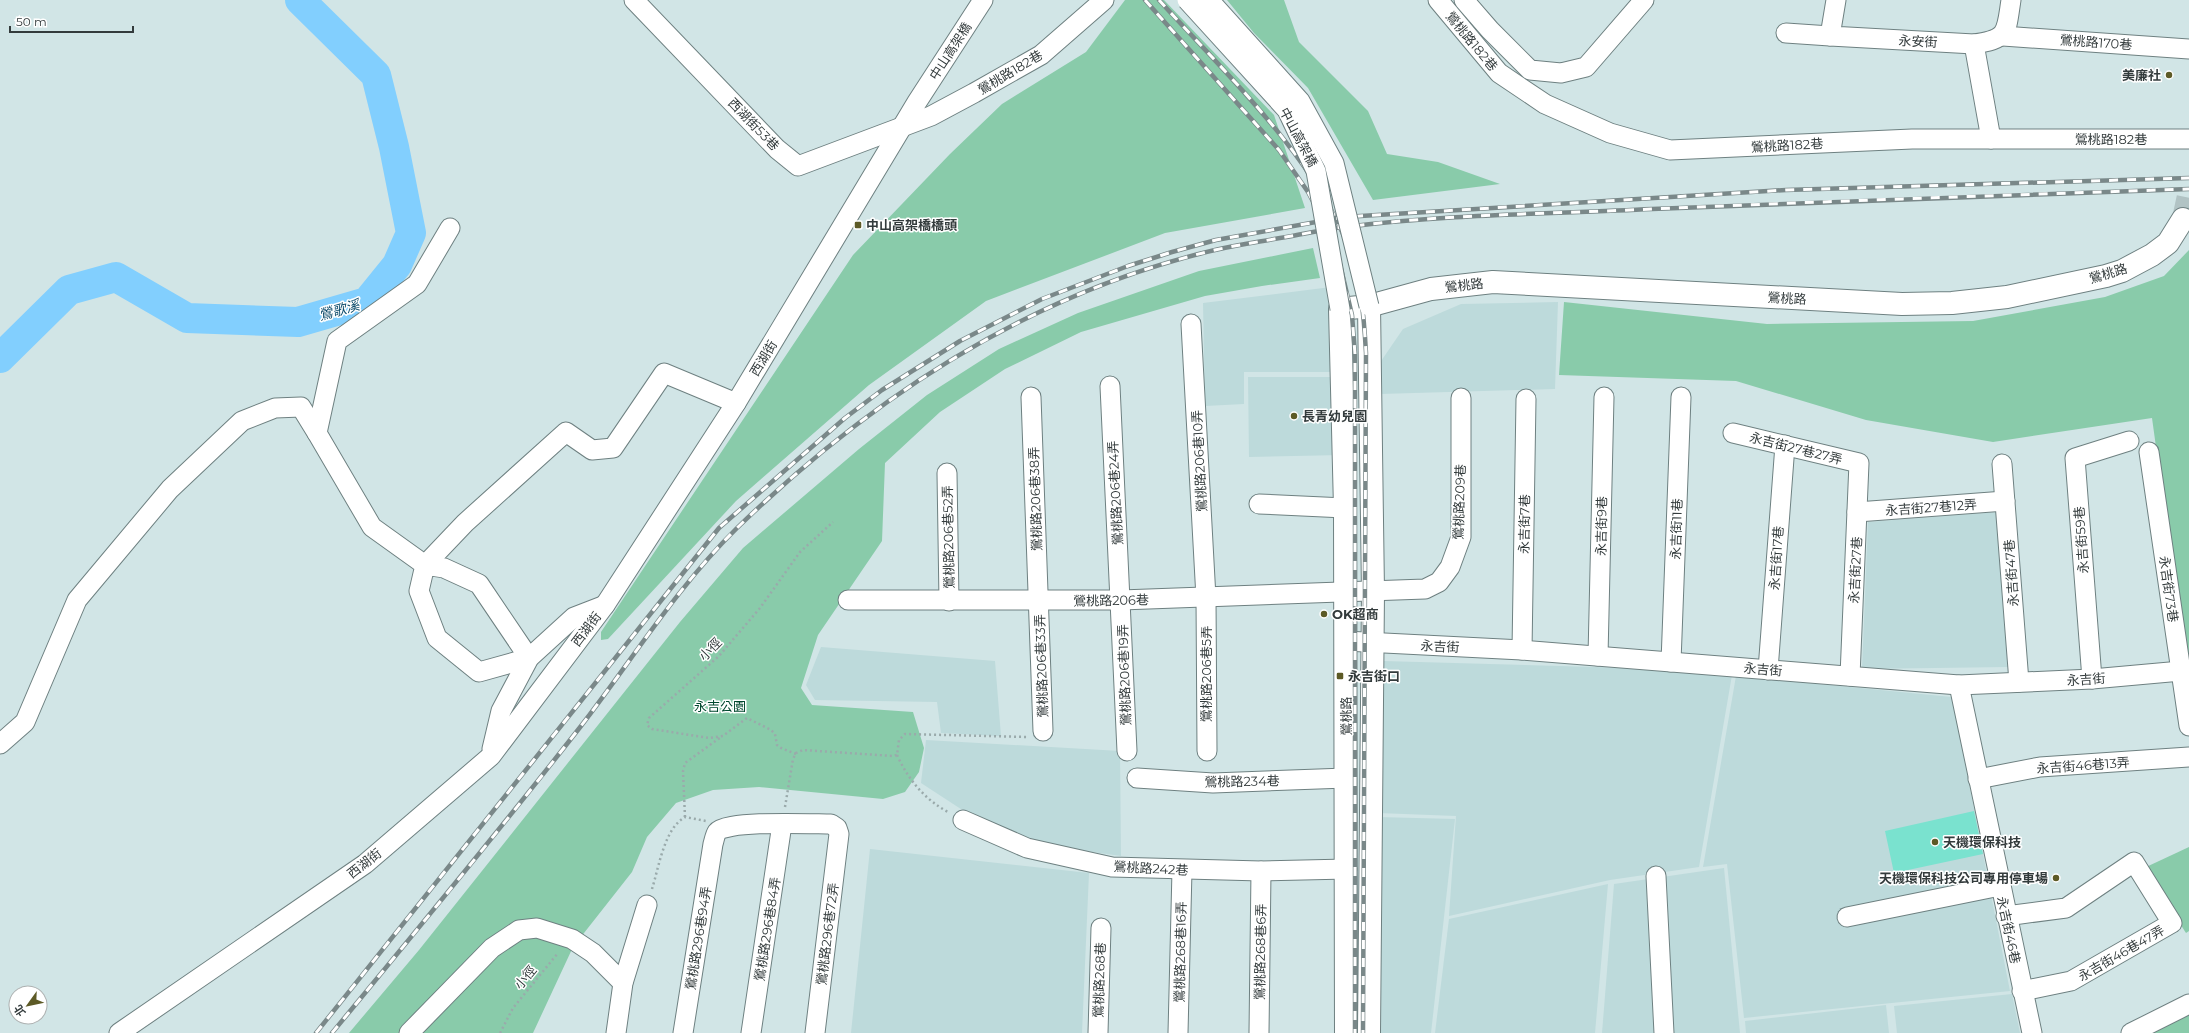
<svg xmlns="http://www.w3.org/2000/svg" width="2189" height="1033" font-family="Montserrat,'Noto Sans TC',sans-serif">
	<rect width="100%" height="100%" fill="#d1e5e6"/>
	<g fill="#bddadb">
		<polygon points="1331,287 1337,372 1244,372 1244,404 1205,406 1203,303"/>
		<polygon points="1558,302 1555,389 1380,394 1379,364 1403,329 1461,304"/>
		<polygon points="1248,377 1339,377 1342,455 1249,457"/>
		<polygon points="1998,512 2008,667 1862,669 1868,522"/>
		<polygon points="821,647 995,661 1001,736 941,733 937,702 815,700 806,685"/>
		<polygon points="1383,661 1630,668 1732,675 1699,867 1610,880 1449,916 1456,816 1378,813"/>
		<polygon points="1736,676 1952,697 2010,991 1744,1018 1727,864 1703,867"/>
		<polygon points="926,740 1120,751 1121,856 1028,843 967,813 921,783"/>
		<polygon points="1377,817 1455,819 1431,1033 1377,1033"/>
		<polygon points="870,849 1089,873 1082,1033 851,1033"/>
		<polygon points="1724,868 1740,1033 1602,1033 1614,884"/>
		<polygon points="1608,884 1595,1033 1435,1033 1449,919"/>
		<polygon points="2012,994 2020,1033 1897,1033 1894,1006"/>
		<polygon points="1886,1005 1889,1033 1746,1033 1745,1021"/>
	</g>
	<g fill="#89cbaa">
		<polygon points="1125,0 1164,0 1274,115 1305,208 1165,233 986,301 869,385 736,501 608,639 601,640 601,632 853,255 950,154 1002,104 1086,52"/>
		<polygon points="1227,0 1284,0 1299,42 1368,111 1387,154 1438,162 1500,184 1373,200 1308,88 1254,33"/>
		<polygon points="1313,248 1320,278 1262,286 1205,296 1081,332 1005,369 940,412 885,463 882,541 818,635 801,688 812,705 913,712 924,748 919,772 905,792 883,799 759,787 713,790 676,803 647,837 632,872 573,947 533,1033 349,1033 419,950 680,622 743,548 859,449 927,395 999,349 1078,313 1199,271"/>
		<polygon points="2189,250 2189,686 2152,418 1993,442 1866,420 1736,381 1559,375 1564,302 1767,324 1973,321 2105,297 2164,276"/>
		<polygon points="2189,847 2189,931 2186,933 2144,868"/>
		<polygon points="2189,1015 2189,1033 2148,1033"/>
	</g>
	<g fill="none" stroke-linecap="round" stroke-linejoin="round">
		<polyline stroke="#82cffe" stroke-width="30" points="0,358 69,290 116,277 187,318 298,322 367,302 397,265 411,233 394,147 376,75 300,0"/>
	</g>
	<polygon fill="#7ae2cf" points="1974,811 1983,854 1894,873 1885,831"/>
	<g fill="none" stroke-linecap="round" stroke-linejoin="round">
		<polyline stroke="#b1c3c4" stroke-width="22" stroke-dasharray="22 11" stroke-linecap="butt" points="2183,219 2189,191"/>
		<g stroke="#6e8081" stroke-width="21">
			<g id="minor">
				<polyline points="634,0 777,149 798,166 931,116 974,93 1041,55 1104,0"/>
				<polyline points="1438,0 1499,73 1545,104 1610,133 1670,150 1912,139 2189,139"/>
				<polyline points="1464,0 1490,30 1530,70 1561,73 1586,67 1644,0"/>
				<path d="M 1836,0 L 1830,36 L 1974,44 C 2009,39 2006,32 2011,0"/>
				<polyline points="1786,33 1830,36"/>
				<polyline points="2003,36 2189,49"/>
				<polyline points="1974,44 1991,139"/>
				<polyline points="450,228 417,284 337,341 317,433 372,527 425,565 444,568 479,584 529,658 479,672 437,638 419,591 425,565 465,523 566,432 592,450 613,448 664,373 736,403"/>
				<polyline points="1191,324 1206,598 1207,751"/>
				<polyline points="1110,386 1127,751"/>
				<polyline points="1031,397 1043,731"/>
				<polyline points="1733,433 1859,463 1850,676"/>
				<polyline points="2149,452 2189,726"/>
				<polyline points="2002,464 2019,682"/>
				<polyline points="947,473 949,601"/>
				<polyline points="1259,504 1345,508"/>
				<polyline points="1857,512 2005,501"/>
				<polyline points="848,600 1121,600 1425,589 1439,582 1450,567 1461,537 1461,398"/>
				<polyline points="1345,641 1522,650 1959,685 2092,679 2181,671"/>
				<polyline points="1522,650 1526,399"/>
				<polyline points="1598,656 1604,397"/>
				<polyline points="1671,662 1681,397"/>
				<polyline points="1768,670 1785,445"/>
				<polyline points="2092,679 2075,458 2129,441"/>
				<polyline points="1959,685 2032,1033"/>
				<polyline points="0,744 25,722 77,600 170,489 242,421 275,408 301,407 317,433"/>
				<polyline points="492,749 501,711 529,658 574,617 605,605"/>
				<polyline points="1137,778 1213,783 1346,778"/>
				<polyline points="1978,779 2040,767 2189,757"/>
				<polyline points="963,820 1027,848 1112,867 1261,871 1347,869"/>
				<polyline points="1656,876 1664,1033"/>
				<polyline points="2006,916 2066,908 2134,862 2172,923 2071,981 2022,991"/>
				<polyline points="1847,917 2000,886"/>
				<polyline points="119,1033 365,864 491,756 605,605 736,403 917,102 983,0"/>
				<polyline points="409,1033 492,948 519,930 537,928 572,939 593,953 623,983"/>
				<polyline points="616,1033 623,983 647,905"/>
				<path d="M 683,1033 L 713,844 C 714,841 715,835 717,832 C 726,820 813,824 831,824 L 837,828 L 839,834 L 815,1033"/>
				<polyline points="751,1033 782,824"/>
				<polyline points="1098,1033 1101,928"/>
				<polyline points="1178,1033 1182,870"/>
				<polyline points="1259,1033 1261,871"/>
				<polyline points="2131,1033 2189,1004"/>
			</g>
		</g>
		<g stroke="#6e8081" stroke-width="24">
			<g id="major">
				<polyline points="1346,1033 1345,508 1340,309 1369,306 1431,289 1493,282 1902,304 1952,303 2007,297 2106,276 2122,271 2152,255 2168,243 2183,219"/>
				<polyline points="1369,1033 1373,592 1369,306"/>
			</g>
		</g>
		<g stroke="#9aaaab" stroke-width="2.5" stroke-dasharray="2 3" stroke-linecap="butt">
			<polyline points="796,754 781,748 777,745 775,734 771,730 747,718 723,736 709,738 652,729 647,725 649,718 719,656 760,608 800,552 833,522"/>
			<path d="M 897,755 C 908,779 924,799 948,812"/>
			<polyline points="785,807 793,759 796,753 803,750 893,756 897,755 899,740 905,734 1028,737"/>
			<polyline points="685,817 683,771 685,763 721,737"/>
			<path d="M 652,889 C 659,867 664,829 685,817 L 706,821"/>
			<polyline points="500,1033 513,1008 558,953"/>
		</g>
		<use href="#minor" stroke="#fff" stroke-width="19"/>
		<use href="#major" stroke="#fff" stroke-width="22"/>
		<g stroke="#7a8889" stroke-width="4.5">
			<g id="rail">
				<polyline points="1145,0 1279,150 1308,192 1335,243 1352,315 1355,354 1355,1033"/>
				<path d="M 1159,0 C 1224,72 1313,155 1348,246 C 1361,279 1364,317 1366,353 L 1363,1033"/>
				<polyline points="316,1033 719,528 845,418 882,390 960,341 1042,299 1128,266 1172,252 1216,240 1344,217 1786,190 2189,178"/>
				<path d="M 332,1033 C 416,931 500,830 581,726 C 632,660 677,587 737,528 C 871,398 1031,293 1215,250 C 1237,245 1258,242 1280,238 C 1301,235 1323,229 1345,227 C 1446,214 1550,214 1652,209 C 1831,201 2010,195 2189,189"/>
			</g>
		</g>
		<use href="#rail" stroke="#fff" stroke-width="3" stroke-dasharray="9" stroke-linecap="butt"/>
		<g stroke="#6e8081" stroke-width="21" stroke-linecap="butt">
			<g id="minor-bridge">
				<polyline points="1187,0 1287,110 1316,171 1340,309"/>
				<polyline points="1209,0 1300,101 1334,163 1369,306"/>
			</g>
		</g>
		<use href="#minor-bridge" stroke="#fff" stroke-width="19"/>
	</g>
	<g fill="#5d5a26" stroke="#fff" stroke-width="1.5">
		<circle cx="2169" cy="75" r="4"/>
		<rect x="854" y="221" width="8" height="8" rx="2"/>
		<circle cx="1294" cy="416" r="4"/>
		<circle cx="1324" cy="614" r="4"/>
		<rect x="1336" y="672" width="8" height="8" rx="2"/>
		<circle cx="1935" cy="842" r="4"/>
		<circle cx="2056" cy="878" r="4"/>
	</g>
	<g text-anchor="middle" stroke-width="3" stroke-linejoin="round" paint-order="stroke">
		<g font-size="13" fill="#333b3c" stroke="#fff">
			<text transform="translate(1472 41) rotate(50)" y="5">鶯桃路182巷</text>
			<text transform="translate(1918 41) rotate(3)" y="5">永安街</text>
			<text transform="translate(2096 42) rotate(4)" y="5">鶯桃路170巷</text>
			<text transform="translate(950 51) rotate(-57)" y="5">中山高架橋</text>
			<text transform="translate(1010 72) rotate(-31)" y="5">鶯桃路182巷</text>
			<text transform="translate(754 124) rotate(46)" y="5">西湖街53巷</text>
			<text transform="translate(1299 137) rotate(62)" y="5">中山高架橋</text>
			<text x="2111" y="144">鶯桃路182巷</text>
			<text transform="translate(1787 145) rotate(-3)" y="5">鶯桃路182巷</text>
			<text transform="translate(2108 273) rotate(-17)" y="5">鶯桃路</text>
			<text transform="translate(1464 285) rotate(-7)" y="5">鶯桃路</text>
			<text transform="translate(1787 298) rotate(3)" y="5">鶯桃路</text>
			<text transform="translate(763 358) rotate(-59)" y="5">西湖街</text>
			<text transform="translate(1796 448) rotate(14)" y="5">永吉街27巷27弄</text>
			<text transform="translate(1199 461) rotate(-93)" y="5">鶯桃路206巷10弄</text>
			<text transform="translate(1115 493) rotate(-93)" y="5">鶯桃路206巷24弄</text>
			<text transform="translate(1035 499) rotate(-92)" y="5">鶯桃路206巷38弄</text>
			<text transform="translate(1459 502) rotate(-88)" y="5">鶯桃路209巷</text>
			<text transform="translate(1931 507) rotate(-4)" y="5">永吉街27巷12弄</text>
			<text transform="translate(1524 524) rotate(-89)" y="5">永吉街7巷</text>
			<text transform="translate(1601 526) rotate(-89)" y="5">永吉街9巷</text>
			<text transform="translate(1676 529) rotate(-88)" y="5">永吉街11巷</text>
			<text transform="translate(948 537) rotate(-91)" y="5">鶯桃路206巷52弄</text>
			<text transform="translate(2081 540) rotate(-94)" y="5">永吉街59巷</text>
			<text transform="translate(1776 558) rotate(-86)" y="5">永吉街17巷</text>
			<text transform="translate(1855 570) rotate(-87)" y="5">永吉街27巷</text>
			<text transform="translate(2011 573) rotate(-94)" y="5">永吉街47巷</text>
			<text transform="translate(2169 589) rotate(82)" y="5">永吉街73巷</text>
			<text transform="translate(1111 600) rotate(-1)" y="5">鶯桃路206巷</text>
			<text transform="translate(586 629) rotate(-53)" y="5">西湖街</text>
			<text transform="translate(1440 646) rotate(3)" y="5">永吉街</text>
			<text transform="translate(710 649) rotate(-46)" y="5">小徑</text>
			<text transform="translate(1041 666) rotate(-92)" y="5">鶯桃路206巷33弄</text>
			<text transform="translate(1763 669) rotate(5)" y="5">永吉街</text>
			<text transform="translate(1206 674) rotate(-90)" y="5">鶯桃路206巷5弄</text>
			<text transform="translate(1124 675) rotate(-92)" y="5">鶯桃路206巷19弄</text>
			<text transform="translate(2086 679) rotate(-4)" y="5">永吉街</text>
			<text transform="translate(1346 716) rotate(-91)" y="5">鶯桃路</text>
			<text transform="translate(2083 765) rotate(-4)" y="5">永吉街46巷13弄</text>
			<text transform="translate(1242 781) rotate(-1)" y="5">鶯桃路234巷</text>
			<text transform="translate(364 863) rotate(-38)" y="5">西湖街</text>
			<text transform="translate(1151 868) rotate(3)" y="5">鶯桃路242巷</text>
			<text transform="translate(767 929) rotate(-81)" y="5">鶯桃路296巷84弄</text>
			<text transform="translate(2009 930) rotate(78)" y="5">永吉街46巷</text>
			<text transform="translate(827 934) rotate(-83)" y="5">鶯桃路296巷72弄</text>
			<text transform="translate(698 938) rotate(-81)" y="5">鶯桃路296巷94弄</text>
			<text transform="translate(1180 952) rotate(-89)" y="5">鶯桃路268巷16弄</text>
			<text transform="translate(1260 952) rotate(-89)" y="5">鶯桃路268巷6弄</text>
			<text transform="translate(2121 953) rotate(-30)" y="5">永吉街46巷47弄</text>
			<text transform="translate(525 977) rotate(-50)" y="5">小徑</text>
			<text transform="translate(1099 980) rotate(-88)" y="5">鶯桃路268巷</text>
		</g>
		<g font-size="13" font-weight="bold" fill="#333b3c" stroke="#fff" text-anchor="start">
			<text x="2161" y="80" text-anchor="end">美廉社</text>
			<text x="866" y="230">中山高架橋橋頭</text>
			<text x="1302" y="421">長青幼兒園</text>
			<text x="1332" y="619">OK超商</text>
			<text x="1348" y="681">永吉街口</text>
			<text x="1943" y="847">天機環保科技</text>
			<text x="2048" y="883" text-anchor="end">天機環保科技公司專用停車場</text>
		</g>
		<g font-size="13" fill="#00482e" stroke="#fff">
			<text x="720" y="711">永吉公園</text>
		</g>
		<g font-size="14" font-style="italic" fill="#0f4d6c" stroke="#fff">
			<text transform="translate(339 310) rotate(-16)" y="5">鶯歌溪</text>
		</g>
	</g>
	<g transform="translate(28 1005) rotate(237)"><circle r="19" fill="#ffffff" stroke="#adb1b1"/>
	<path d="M0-3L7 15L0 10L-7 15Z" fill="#5d5a26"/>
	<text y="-6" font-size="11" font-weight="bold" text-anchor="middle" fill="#333b3c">北</text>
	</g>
	<path d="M10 26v6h123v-6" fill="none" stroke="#333b3c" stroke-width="2"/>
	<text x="16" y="26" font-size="12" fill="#333b3c" stroke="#ffffff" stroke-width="3" paint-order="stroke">50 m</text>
</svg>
